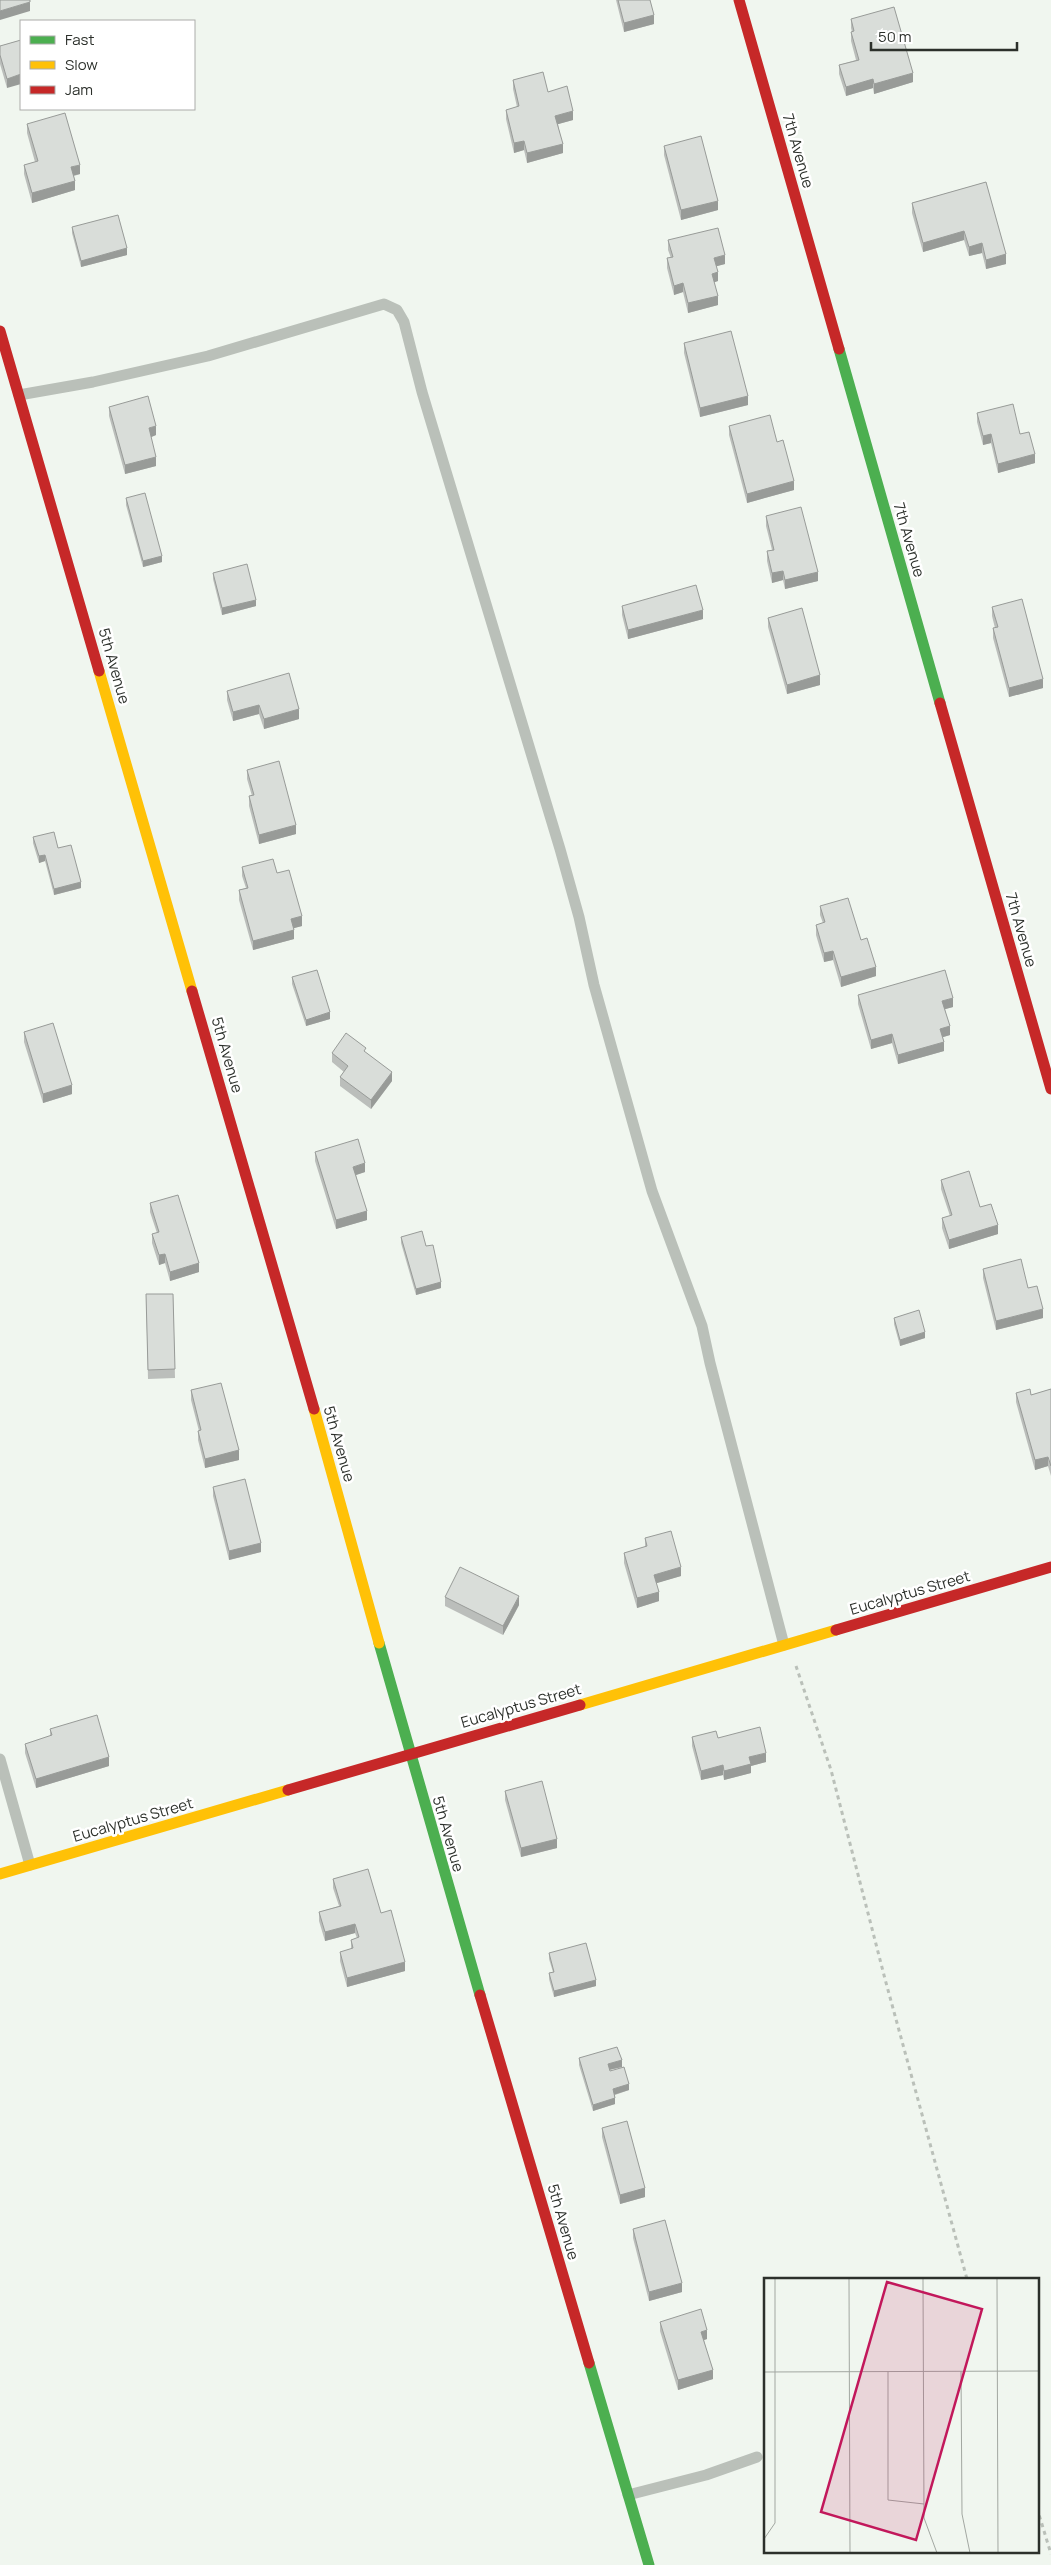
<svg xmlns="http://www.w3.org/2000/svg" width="1051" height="2565" font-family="Manrope,sans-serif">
	<rect width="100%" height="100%" fill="#f0f6ef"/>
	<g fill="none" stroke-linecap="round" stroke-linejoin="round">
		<g stroke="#bac0b9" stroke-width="3" stroke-dasharray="4 4" stroke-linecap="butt">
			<polyline points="796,1666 831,1770 885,1979 967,2279"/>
			<polyline points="1037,2508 1051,2554"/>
		</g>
		<g stroke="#bac0b9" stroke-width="11">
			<polyline points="19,395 93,382 208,356 384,304 397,310 404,322 422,392 560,849 579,917 594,985 652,1191 702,1326 710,1363 784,1645"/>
			<polyline points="0,1759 30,1865"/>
			<polyline points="628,2495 706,2475 757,2457"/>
		</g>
		<g stroke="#4caf50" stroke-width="11">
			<polyline points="839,349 940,703"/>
			<polyline points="379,1643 480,1995"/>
			<polyline points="589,2363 649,2565"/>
		</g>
		<g stroke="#ffc107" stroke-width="11">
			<polyline points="99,671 192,991"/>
			<polyline points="314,1409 379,1643"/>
			<polyline points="580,1705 836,1630"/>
			<polyline points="0,1874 288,1790"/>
		</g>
		<g stroke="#c62828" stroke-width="11">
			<polyline points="739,0 839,349"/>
			<polyline points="0,331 99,671"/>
			<polyline points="940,703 1051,1089"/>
			<polyline points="192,991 314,1409"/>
			<polyline points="836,1630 1051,1567"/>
			<polyline points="288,1790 580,1705"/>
			<polyline points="480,1995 589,2363"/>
		</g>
	</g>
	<g fill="#bbbebb">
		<polygon points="616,0 650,0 654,24 624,32"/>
		<polygon points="851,19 913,82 874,94 873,88 846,96 839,74 839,65 856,60 851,41 851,32 852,32 851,28"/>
		<polygon points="21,40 7,88 0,64 0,46"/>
		<polygon points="513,80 548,92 573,120 558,124 563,153 527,163 524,150 514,153 506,119 506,110 517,107 513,89"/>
		<polygon points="27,124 80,174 74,176 75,190 32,203 24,174 24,165 35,162 27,133"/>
		<polygon points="664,146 718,210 681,220 664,155"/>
		<polygon points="986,182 1006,264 986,269 982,253 969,256 964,240 923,252 912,213 912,203"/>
		<polygon points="72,227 127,255 81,267 72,233"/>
		<polygon points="668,240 725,264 716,266 718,281 714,282 718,305 688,313 683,292 674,295 667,268 667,258 671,258 668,250"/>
		<polygon points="684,343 748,405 700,417 684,353"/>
		<polygon points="109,407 156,435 151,437 156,466 125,474 109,416"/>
		<polygon points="977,413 1020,434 1035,463 998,473 991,443 983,445 977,422"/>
		<polygon points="729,426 794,490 747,503 729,435"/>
		<polygon points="126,498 162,562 143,567 126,505"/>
		<polygon points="766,516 818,581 785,589 783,580 772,583 767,561 767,551 772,550 766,526"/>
		<polygon points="213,573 256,606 222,615 213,579"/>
		<polygon points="622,606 703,619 628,639 622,615"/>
		<polygon points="992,607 1043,688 1009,697 993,638 993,628 995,628 992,616"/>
		<polygon points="768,618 820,685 787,694 768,627"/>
		<polygon points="227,691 299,719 264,729 259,714 233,721 227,700"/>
		<polygon points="247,770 296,834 259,844 249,806 249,796 252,796 247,779"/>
		<polygon points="33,837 58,848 81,888 54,895 45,861 39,863 33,843"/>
		<polygon points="242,867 277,873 302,926 293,928 294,939 253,950 239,900 239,890 246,888 242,876"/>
		<polygon points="820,906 861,940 876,976 841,987 833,960 824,962 816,935 816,925 823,923 820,915"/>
		<polygon points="292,977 330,1019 306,1026 292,984"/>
		<polygon points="858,995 953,1007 945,1009 950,1035 943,1037 944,1051 898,1064 892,1043 871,1049 858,1004"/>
		<polygon points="24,1032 72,1094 43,1103 24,1042"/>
		<polygon points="332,1053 366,1053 392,1081 371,1109 340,1086 340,1077 344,1072 332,1062"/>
		<polygon points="315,1152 365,1172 356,1175 367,1220 336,1229 315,1161"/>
		<polygon points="941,1180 998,1234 949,1249 942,1228 942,1218 950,1216 941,1189"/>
		<polygon points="150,1203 199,1272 170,1281 165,1263 159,1265 152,1243 152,1234 157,1233 150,1212"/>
		<polygon points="401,1237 426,1246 441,1288 416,1295 401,1243"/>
		<polygon points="983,1269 1043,1318 996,1330 983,1278"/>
		<polygon points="146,1294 173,1294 175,1378 148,1379"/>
		<polygon points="894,1318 925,1338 900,1346 894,1324"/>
		<polygon points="1051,1389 1051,1476 1048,1466 1035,1470 1016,1402 1016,1393 1031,1395"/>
		<polygon points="191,1390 239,1460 205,1468 198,1440 198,1431 199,1431 191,1400"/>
		<polygon points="213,1487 261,1552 229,1560 213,1496"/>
		<polygon points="645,1538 681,1576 656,1583 659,1601 637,1608 624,1563 624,1553 645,1547"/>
		<polygon points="445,1597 519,1605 503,1635 445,1606"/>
		<polygon points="50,1729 109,1766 36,1788 25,1753 25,1744 50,1736"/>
		<polygon points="692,1737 718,1738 766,1762 751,1766 751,1773 724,1780 723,1775 701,1780 692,1746"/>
		<polygon points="505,1791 557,1848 521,1857 505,1800"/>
		<polygon points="333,1879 381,1913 405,1971 347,1987 340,1961 340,1952 351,1949 351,1940 357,1938 355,1933 325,1941 319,1921 319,1912 339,1906 333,1888"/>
		<polygon points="549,1953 596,1986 554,1997 549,1979 549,1973 553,1972 549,1959"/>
		<polygon points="579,2058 622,2067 610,2070 610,2071 629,2090 615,2095 615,2104 593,2111 579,2065"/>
		<polygon points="602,2128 645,2197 620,2204 602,2137"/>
		<polygon points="633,2229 682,2292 649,2301 633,2238"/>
		<polygon points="660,2322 707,2339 704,2340 713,2379 678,2390 660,2331"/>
	</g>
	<g fill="#989b98">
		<polygon points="30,2 30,11 0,20 0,11"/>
		<polygon points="654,15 654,24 624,32 624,23"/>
		<polygon points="913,73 913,82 874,94 874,84"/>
		<polygon points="21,74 21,84 7,88 7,79"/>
		<polygon points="873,79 873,88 846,96 846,87"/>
		<polygon points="573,111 573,120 555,125 555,116"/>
		<polygon points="524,141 524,150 514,153 514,143"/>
		<polygon points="563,144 563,153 527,163 527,153"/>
		<polygon points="80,165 80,174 71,176 71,167"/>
		<polygon points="75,181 75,190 32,203 32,193"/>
		<polygon points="718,201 718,210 681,220 681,210"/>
		<polygon points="964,231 964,240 923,252 923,243"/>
		<polygon points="982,243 982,253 969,256 969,247"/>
		<polygon points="127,248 127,255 81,267 81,261"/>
		<polygon points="1006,254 1006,264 986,269 986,260"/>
		<polygon points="725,255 725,264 714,267 714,258"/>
		<polygon points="718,272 718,281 712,283 712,274"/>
		<polygon points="683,283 683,292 674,295 674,286"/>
		<polygon points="718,296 718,305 688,313 688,303"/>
		<polygon points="748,396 748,405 700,417 700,408"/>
		<polygon points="156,426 156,435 149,438 149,428"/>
		<polygon points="991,434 991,443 983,445 983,436"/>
		<polygon points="1035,454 1035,463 998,473 998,464"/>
		<polygon points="156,457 156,466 125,474 125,465"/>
		<polygon points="794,481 794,490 747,503 747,494"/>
		<polygon points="162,556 162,562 143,567 143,561"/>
		<polygon points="783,571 783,580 772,583 772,573"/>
		<polygon points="818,572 818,581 785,589 785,580"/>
		<polygon points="256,600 256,606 222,615 222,608"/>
		<polygon points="703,610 703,619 628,639 628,630"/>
		<polygon points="820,675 820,685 787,694 787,685"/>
		<polygon points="1043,679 1043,688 1009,697 1009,688"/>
		<polygon points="259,705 259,714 233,721 233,712"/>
		<polygon points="299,709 299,719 264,729 264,719"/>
		<polygon points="296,825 296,834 259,844 259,835"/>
		<polygon points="45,855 45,861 39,863 39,856"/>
		<polygon points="81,882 81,888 54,895 54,889"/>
		<polygon points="302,916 302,926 291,929 291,919"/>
		<polygon points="294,930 294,939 253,950 253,941"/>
		<polygon points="833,951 833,960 824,962 824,953"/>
		<polygon points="876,967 876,976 841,987 841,977"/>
		<polygon points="953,998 953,1007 942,1010 942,1001"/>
		<polygon points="330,1012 330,1019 306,1026 306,1020"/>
		<polygon points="950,1026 950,1035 940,1038 940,1029"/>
		<polygon points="892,1034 892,1043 871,1049 871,1040"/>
		<polygon points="944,1042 944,1051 898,1064 898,1055"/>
		<polygon points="392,1072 392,1081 371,1109 371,1100"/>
		<polygon points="72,1085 72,1094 43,1103 43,1094"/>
		<polygon points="365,1163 365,1172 353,1176 353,1167"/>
		<polygon points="367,1211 367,1220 336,1229 336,1220"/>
		<polygon points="998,1225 998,1234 949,1249 949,1240"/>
		<polygon points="165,1254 165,1263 159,1265 159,1255"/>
		<polygon points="199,1263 199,1272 170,1281 170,1272"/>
		<polygon points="441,1282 441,1288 416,1295 416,1289"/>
		<polygon points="1043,1309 1043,1318 996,1330 996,1321"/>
		<polygon points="925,1332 925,1338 900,1346 900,1340"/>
		<polygon points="239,1450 239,1460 205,1468 205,1459"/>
		<polygon points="1048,1457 1048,1466 1035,1470 1035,1460"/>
		<polygon points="261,1543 261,1552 229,1560 229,1551"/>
		<polygon points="681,1567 681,1576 654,1584 654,1575"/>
		<polygon points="659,1592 659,1601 637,1608 637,1598"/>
		<polygon points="519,1596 519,1605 503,1635 503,1626"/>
		<polygon points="766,1753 766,1762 751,1766 751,1773 724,1780 724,1771 749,1757"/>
		<polygon points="109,1757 109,1766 36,1788 36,1779"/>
		<polygon points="723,1765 723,1775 701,1780 701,1771"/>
		<polygon points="557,1839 557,1848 521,1857 521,1848"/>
		<polygon points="355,1924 355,1933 325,1941 325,1932"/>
		<polygon points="405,1962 405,1971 347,1987 347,1978"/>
		<polygon points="596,1980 596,1986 554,1997 554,1991"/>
		<polygon points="622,2060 622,2067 608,2070 608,2064"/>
		<polygon points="629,2084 629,2090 613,2095 613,2089"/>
		<polygon points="615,2098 615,2104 593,2111 593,2105"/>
		<polygon points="645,2188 645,2197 620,2204 620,2195"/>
		<polygon points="682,2283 682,2292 649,2301 649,2292"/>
		<polygon points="707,2330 707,2339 701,2341 701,2332"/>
		<polygon points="713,2370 713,2379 678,2390 678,2380"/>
	</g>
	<g fill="#d9ddd9" stroke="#989b98">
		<polygon points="0,0 30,0 30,2 0,11"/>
		<polygon points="618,0 650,0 654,15 624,23"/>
		<polygon points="894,7 913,73 874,84 873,79 846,87 839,65 859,60 851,32 854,31 851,19"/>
		<polygon points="21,40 21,74 7,79 0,55 0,46"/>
		<polygon points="543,72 548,92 567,86 573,111 555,116 563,144 527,153 524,141 514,143 506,110 519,106 513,80"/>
		<polygon points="65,113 80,165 71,167 75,181 32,193 24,165 38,161 27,124"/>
		<polygon points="701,136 718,201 681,210 664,146"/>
		<polygon points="986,182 1006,254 986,260 982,243 969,247 964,231 923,243 912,203"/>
		<polygon points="118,215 127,248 81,261 72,227"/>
		<polygon points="718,228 725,255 714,258 718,272 712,274 718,296 688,303 683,283 674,286 667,258 673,257 668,240"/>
		<polygon points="731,331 748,396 700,408 684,343"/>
		<polygon points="148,396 156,426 149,428 156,457 125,465 109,407"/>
		<polygon points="1013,404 1020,434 1029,432 1035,454 998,464 991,434 983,436 977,413"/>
		<polygon points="770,415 777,442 783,440 794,481 747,494 729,426"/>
		<polygon points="145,493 162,556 143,561 126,498"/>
		<polygon points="801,507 818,572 785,580 783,571 772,573 767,551 774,550 766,516"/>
		<polygon points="247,564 256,600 222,608 213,573"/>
		<polygon points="696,585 703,610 628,630 622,606"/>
		<polygon points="1022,599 1043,679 1009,688 993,628 998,627 992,607"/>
		<polygon points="802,608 820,675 787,685 768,618"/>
		<polygon points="289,673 299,709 264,719 259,705 233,712 227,691"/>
		<polygon points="279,761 296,825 259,835 249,796 254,795 247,770"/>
		<polygon points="54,832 58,848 71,845 81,882 54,889 45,855 39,856 33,837"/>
		<polygon points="273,859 277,873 289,870 302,916 291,919 294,930 253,941 239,890 248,888 242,867"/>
		<polygon points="848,898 861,940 867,938 876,967 841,977 833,951 824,953 816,925 825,922 820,906"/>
		<polygon points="317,970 330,1012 306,1020 292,977"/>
		<polygon points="945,970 953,998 942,1001 950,1026 940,1029 944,1042 898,1055 892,1034 871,1040 858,995"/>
		<polygon points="53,1023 72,1085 43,1094 24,1032"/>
		<polygon points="346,1033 366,1048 364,1051 392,1072 371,1100 340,1077 348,1066 332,1053"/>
		<polygon points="358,1139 365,1163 353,1167 367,1211 336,1220 315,1152"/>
		<polygon points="969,1171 980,1207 991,1204 998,1225 949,1240 942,1218 952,1215 941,1180"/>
		<polygon points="178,1195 199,1263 170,1272 165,1254 159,1255 152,1234 159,1232 150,1203"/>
		<polygon points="422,1231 426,1246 433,1245 441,1282 416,1289 401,1237"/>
		<polygon points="1021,1259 1028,1288 1037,1286 1043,1309 996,1321 983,1269"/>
		<polygon points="146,1294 173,1294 175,1369 148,1370"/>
		<polygon points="919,1310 925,1332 900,1340 894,1318"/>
		<polygon points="221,1383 239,1450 205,1459 198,1431 201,1430 191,1390"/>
		<polygon points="1030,1389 1031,1395 1051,1389 1051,1466 1048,1457 1035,1460 1016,1393"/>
		<polygon points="245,1479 261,1543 229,1551 213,1487"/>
		<polygon points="671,1531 681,1567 654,1575 659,1592 637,1598 624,1553 647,1546 645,1538"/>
		<polygon points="460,1567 519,1596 503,1626 445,1597"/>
		<polygon points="97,1715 109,1757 36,1779 25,1744 52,1735 50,1729"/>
		<polygon points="760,1727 766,1753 749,1757 751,1764 724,1771 723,1765 701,1771 692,1737 716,1731 718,1738"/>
		<polygon points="542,1781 557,1839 521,1848 505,1791"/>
		<polygon points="368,1869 381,1913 391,1910 405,1962 347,1978 340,1952 353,1948 351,1940 359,1937 355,1924 325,1932 319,1912 341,1906 333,1879"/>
		<polygon points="586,1943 596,1980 554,1991 549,1973 554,1972 549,1953"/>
		<polygon points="617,2047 622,2060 608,2064 610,2071 624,2067 629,2084 613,2089 615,2098 593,2105 579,2058"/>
		<polygon points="627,2121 645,2188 620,2195 602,2128"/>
		<polygon points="665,2220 682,2283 649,2292 633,2229"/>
		<polygon points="701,2309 707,2330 701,2332 713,2370 678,2380 660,2322"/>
	</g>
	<g text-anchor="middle" stroke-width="5" stroke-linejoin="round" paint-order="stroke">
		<g font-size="15" fill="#2c302b" stroke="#fff">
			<text transform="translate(798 151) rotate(74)" y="5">7th Avenue</text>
			<text transform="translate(909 540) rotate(74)" y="5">7th Avenue</text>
			<text transform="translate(114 666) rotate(74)" y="5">5th Avenue</text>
			<text transform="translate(1021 930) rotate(74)" y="5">7th Avenue</text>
			<text transform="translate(227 1055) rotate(74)" y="5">5th Avenue</text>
			<text transform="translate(339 1444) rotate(74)" y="5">5th Avenue</text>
			<text transform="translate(910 1593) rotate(-16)" y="5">Eucalyptus Street</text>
			<text transform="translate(521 1706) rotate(-16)" y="5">Eucalyptus Street</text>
			<text transform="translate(133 1820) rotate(-16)" y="5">Eucalyptus Street</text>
			<text transform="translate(448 1834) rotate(74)" y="5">5th Avenue</text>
			<text transform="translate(563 2222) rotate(74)" y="5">5th Avenue</text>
		</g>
	</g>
	<g transform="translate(764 2278)">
		<rect width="275" height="275" fill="#f0f6ef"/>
		<path fill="none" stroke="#a2a7a1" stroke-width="1" d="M 85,0 L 86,275M 159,0 L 160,240 L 173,275M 233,0 L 234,275M 124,93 L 124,222 L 160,226M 197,93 L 198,236 L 206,275M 0,94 L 275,93M 0,261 L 11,245 L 11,0"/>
		<path fill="#c2185b" fill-opacity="0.15" stroke="#c2185b" stroke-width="2.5" d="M 123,4 L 218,31 L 152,262 L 57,234 Z"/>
		<rect width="275" height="275" fill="none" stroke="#2c302b" stroke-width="2.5"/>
	</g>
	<rect x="20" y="20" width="175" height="90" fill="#ffffff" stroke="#abacaa"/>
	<rect x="30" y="36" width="25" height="8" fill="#4caf50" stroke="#abacaa"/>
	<text x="65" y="45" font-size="15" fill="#2c302b">Fast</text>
	<rect x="30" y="61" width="25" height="8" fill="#ffc107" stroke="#abacaa"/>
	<text x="65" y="70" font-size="15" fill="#2c302b">Slow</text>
	<rect x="30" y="86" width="25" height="8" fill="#c62828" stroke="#abacaa"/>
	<text x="65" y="95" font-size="15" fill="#2c302b">Jam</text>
	<path d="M871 42v8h146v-8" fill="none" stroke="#2c302b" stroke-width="2.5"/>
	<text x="878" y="42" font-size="15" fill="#2c302b" stroke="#ffffff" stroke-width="4" paint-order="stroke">50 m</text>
</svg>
